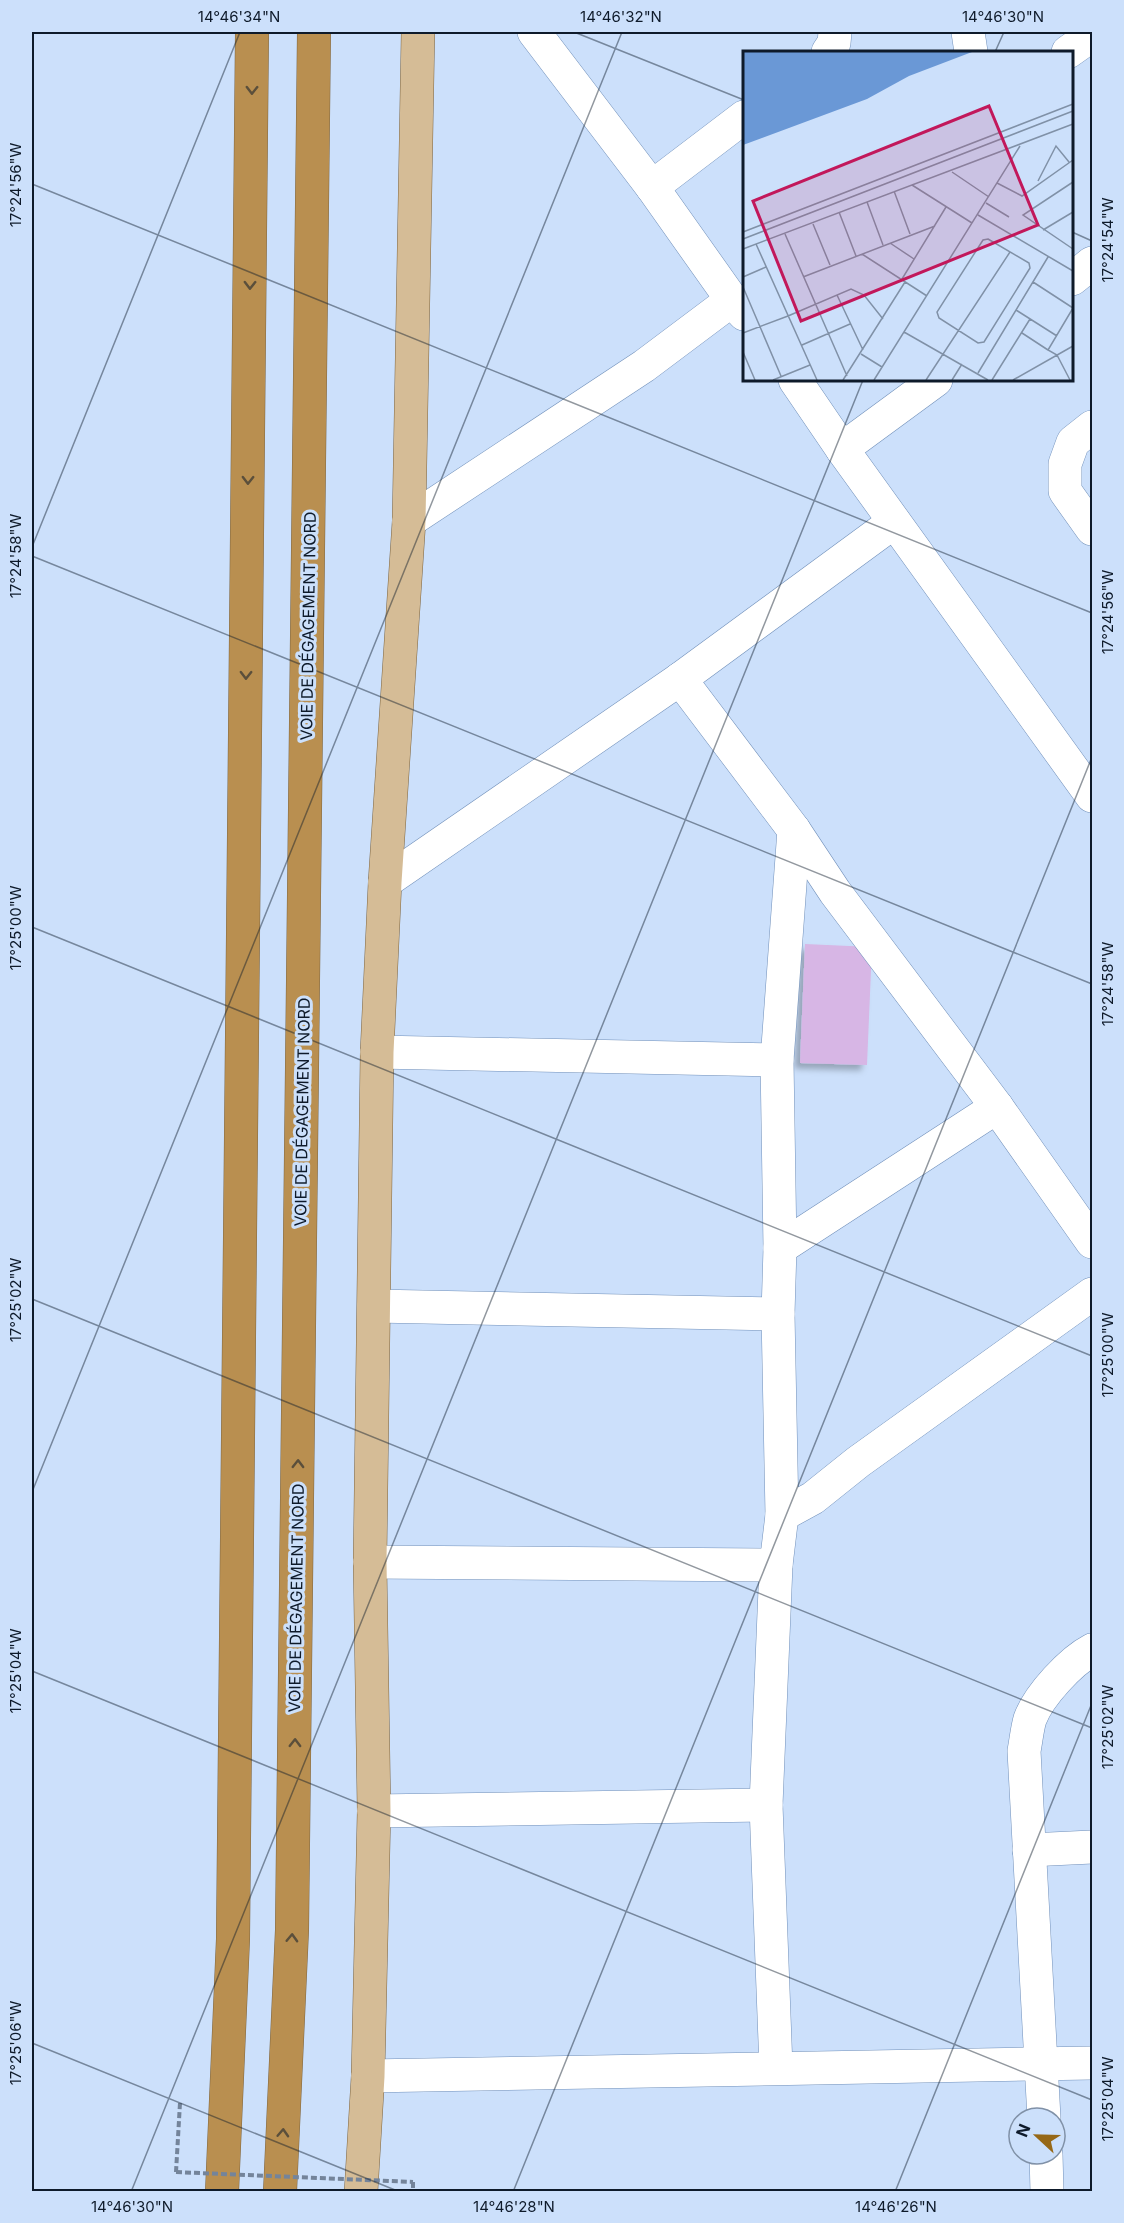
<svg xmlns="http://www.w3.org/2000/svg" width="1124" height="2223" font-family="Inter,sans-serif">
	<defs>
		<filter id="shadow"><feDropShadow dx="-5.5" dy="5.5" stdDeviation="3" flood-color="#0004"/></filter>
	</defs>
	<rect width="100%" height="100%" fill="#cce0fb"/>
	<polygon fill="#d7b6e5" filter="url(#shadow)" points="805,944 872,947 867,1065 800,1063"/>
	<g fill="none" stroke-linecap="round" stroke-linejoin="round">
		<g stroke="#7190ba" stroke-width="34">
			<g id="minor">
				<polyline points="534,32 652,187 732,300 744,314"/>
				<polyline points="968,32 971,52"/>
				<polyline points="828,52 834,43 835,32"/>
				<polyline points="1068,52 1092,35"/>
				<polyline points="652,187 744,117"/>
				<polyline points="1072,279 1092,263"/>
				<polyline points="795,380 842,449 1092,796"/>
				<polyline points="1092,427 1073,442 1065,464 1065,491 1092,529"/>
				<polyline points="842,449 936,380"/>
				<polyline points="409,521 644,366 732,300"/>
				<polyline points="680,679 794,830 835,892 997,1107 1092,1242"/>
				<polyline points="385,882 680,679 894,522"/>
				<polyline points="377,1052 777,1060"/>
				<polyline points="780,1248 997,1107"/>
				<polyline points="374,1306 778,1314"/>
				<polyline points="782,1515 813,1498 858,1462 1092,1294"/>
				<polyline points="370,1562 776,1565"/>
				<polyline points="374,1811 766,1805"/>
				<polyline points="1029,1850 1092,1847"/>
				<polyline points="776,2068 766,1805 776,1565 782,1515 778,1314 780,1248 777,1060 794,830"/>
				<polyline points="368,2076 1092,2063"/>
				<path d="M 1044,2118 L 1024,1751 C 1026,1741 1027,1729 1030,1719 C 1039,1695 1071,1661 1092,1650"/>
				<polyline points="1046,2154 1047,2192"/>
			</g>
		</g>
		<g stroke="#7d6643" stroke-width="34">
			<polyline id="major" points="361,2192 368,2076 374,1811 370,1562 377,1052 385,882 409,521 418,32"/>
		</g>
		<g stroke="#7d6643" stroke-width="34">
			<g id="highway">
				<polyline points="222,2192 233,1939 252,32"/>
				<polyline points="280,2192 292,1930 314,32"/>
			</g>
		</g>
		<g stroke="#74849a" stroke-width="4" stroke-dasharray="6 3" stroke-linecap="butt">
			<polyline points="176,2172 180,2103"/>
			<polyline points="413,2182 413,2192"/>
		</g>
		<use href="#minor" stroke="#fff" stroke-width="33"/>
		<use href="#major" stroke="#d5bc96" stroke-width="33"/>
		<use href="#highway" stroke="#b98f50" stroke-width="33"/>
		<polyline stroke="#74849a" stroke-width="4" stroke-dasharray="6 3" stroke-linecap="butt" points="176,2172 413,2182"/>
	</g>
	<defs><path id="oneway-chevron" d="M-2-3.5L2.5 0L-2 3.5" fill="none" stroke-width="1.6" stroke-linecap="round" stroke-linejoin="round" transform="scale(1.5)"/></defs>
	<g stroke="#5b4f3b">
		<use href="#oneway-chevron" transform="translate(252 90) rotate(91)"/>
		<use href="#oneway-chevron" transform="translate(250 285) rotate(91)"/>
		<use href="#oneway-chevron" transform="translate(248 480) rotate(91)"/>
		<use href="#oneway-chevron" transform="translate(246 675) rotate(91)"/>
		<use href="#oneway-chevron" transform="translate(298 1464) rotate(-89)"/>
		<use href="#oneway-chevron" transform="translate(295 1743) rotate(-89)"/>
		<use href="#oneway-chevron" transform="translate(292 1938) rotate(-88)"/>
		<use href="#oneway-chevron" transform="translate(283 2133) rotate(-87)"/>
	</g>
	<path fill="none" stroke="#0e1a2a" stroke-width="1.5" stroke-opacity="0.45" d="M 574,32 L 744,100M 995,52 L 1004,32M 32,184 L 1092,613M 1072,232 L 1092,241M 32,547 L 240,32M 32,556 L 1092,984M 32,927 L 1092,1356M 32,1299 L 1092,1728M 32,1492 L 622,32M 32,1671 L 1092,2100M 32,2043 L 400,2192M 131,2192 L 863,380M 513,2192 L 1092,757M 895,2192 L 1092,1703"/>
	<g text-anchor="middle" stroke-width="6" stroke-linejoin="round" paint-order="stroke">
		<g font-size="16" fill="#0e1a2a" stroke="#cce0fb">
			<text transform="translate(308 626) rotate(-89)" y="6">VOIE DE DÉGAGEMENT NORD</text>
			<text transform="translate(302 1112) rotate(-89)" y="6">VOIE DE DÉGAGEMENT NORD</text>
			<text transform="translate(296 1598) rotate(-89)" y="6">VOIE DE DÉGAGEMENT NORD</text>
		</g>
	</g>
	<g transform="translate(743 51)">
		<rect width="330" height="330" fill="#cce0fb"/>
		<path d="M 0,1 L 229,1 L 166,25 L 124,48 L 0,94 Z" fill="#6a98d6"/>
		<path fill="none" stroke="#8091a7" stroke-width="1.5" d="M 209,121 L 246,146M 295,130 L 313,95 L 326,111M 330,131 L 280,164 L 330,198M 254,132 L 279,145 L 330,109M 169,134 L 229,172M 151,140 L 167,183M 124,151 L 140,194M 243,152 L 266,166M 96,161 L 113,205M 235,164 L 330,220M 70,173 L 87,214M 300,179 L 330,161M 0,181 L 330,53M 42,183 L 104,325M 0,188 L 330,60M 245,188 L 286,212 L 287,217 L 241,291 L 235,292 L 196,267 L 194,261 L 240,189 ZM 147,192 L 171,208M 13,193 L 74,329M 0,198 L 330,73M 119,203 L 184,245M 0,226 L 23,216M 60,226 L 192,175M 159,228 L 203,156M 290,231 L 330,257M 0,236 L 38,325M 94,244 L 120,299M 273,259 L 314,285M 45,265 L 108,238 L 121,244 L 140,268M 161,281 L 245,329M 0,282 L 45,265M 279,282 L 305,299M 59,294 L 107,273M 0,301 L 12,329M 118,303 L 139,316M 235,322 L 305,206M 30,329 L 67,314M 100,329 L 162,231M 131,329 L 277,95M 183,329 L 267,201M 209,329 L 219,313M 249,329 L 287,268M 270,329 L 330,295M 327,329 L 314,304 L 305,299 L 330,257"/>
		<path fill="#c2185b" fill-opacity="0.15" stroke="#c2185b" stroke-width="3" d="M 246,55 L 295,174 L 58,270 L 10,150 Z"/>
		<rect width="330" height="330" fill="none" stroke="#0e1a2a" stroke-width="3"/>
	</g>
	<rect width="1124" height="2223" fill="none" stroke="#cce0fb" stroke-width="66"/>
	<g transform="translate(1037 2136) rotate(292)"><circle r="28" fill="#cce0fb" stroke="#8091a7" stroke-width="1.5"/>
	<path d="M0-4.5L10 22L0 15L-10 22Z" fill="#966817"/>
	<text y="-9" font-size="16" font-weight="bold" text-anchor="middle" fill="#0e1a2a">N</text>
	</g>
	<rect x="33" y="33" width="1058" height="2157" fill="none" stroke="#0e1a2a" stroke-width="2"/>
	<g font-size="15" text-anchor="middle" fill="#0e1a2a">
		<text x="239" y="22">14°46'34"N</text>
		<text x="621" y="22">14°46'32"N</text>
		<text x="1003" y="22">14°46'30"N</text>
		<text transform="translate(16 185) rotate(-90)" y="5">17°24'56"W</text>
		<text transform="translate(1108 240) rotate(-90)" y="5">17°24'54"W</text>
		<text transform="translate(16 556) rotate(-90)" y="5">17°24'58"W</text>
		<text transform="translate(1108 612) rotate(-90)" y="5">17°24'56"W</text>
		<text transform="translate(16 928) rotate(-90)" y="5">17°25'00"W</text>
		<text transform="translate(1108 984) rotate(-90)" y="5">17°24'58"W</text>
		<text transform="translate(16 1300) rotate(-90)" y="5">17°25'02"W</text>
		<text transform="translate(1108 1355) rotate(-90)" y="5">17°25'00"W</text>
		<text transform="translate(16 1671) rotate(-90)" y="5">17°25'04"W</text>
		<text transform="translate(1108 1727) rotate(-90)" y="5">17°25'02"W</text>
		<text transform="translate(16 2043) rotate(-90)" y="5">17°25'06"W</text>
		<text transform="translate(1108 2099) rotate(-90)" y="5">17°25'04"W</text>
		<text x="132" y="2212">14°46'30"N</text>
		<text x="514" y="2212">14°46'28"N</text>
		<text x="896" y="2212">14°46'26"N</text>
	</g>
</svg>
